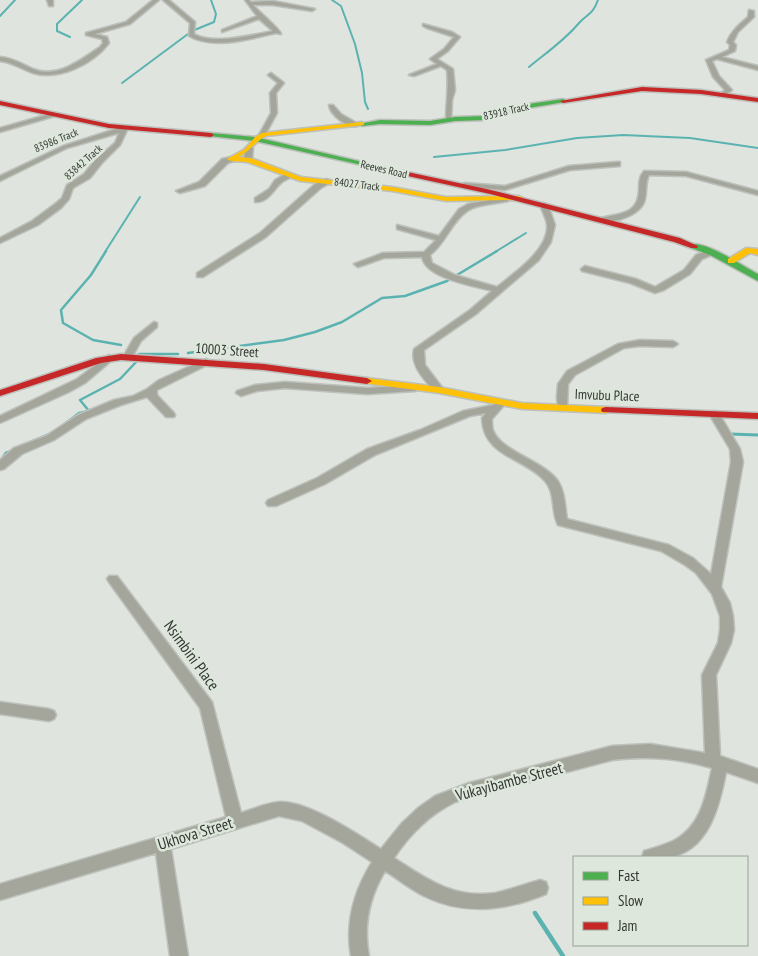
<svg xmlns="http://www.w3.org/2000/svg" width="758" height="956" font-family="'PT Sans Narrow',sans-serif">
	<rect width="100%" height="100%" fill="#dfe4de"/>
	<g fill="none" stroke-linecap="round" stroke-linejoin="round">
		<g stroke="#5bb3b1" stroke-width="2">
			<polyline points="332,0 341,6 355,44 362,73 365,102 368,109"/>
			<polyline points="0,16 15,0"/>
			<polyline points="70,37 57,31 57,24 82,0"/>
			<path d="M 529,67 C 546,53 565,40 579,23 C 588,13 592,16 598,0"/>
			<polyline points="122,83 192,31 214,22 216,14 211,0"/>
			<polyline points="434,157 505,150 577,138 623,135 690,138 758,148"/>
			<polyline points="105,252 140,197"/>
			<polyline points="495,252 526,233"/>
		</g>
		<g stroke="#5bb3b1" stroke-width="2.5">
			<polyline points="106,251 91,275 61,310 63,323 93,340 121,345"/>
			<polyline points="188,353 284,340 315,332 342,322 382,298 405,296 447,281 497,251"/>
			<polyline points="139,354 178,354"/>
			<polyline points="62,426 79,413 89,411 80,400 120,379 138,360"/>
		</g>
		<g stroke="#5bb3b1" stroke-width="3">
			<polyline points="730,434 758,435"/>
			<polyline points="29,443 48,435"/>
			<polyline points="0,462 6,453 12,451"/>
		</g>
		<polyline stroke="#5bb3b1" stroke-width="4.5" points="535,913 563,956"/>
		<g stroke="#bdc1bc" stroke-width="3">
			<g id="street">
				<polygon points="47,0 53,0 53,6 49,6"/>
				<path d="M 153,0 L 159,0 L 130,24 L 95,34 L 107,37 L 109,43 C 93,64 59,81 33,73 C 21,69 12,62 0,61 L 0,57 C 13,58 22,64 33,69 C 58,79 80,60 100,47 L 103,43 L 102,39 L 86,35 L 86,33 L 126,22 Z"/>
				<path d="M 163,0 L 169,0 L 195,22 L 194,34 C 213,45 252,35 273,31 L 259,19 L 222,32 L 222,30 L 257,16 L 245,0 L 249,0 L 251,2 L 273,1 L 315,9 L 312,11 L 273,5 L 253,5 C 259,12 281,30 281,34 L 276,33 C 250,39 213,50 189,36 L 190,23 Z"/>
				<path d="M 749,10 L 754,11 L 754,17 L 738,32 L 733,42 L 736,45 L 735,51 L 722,57 L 758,66 L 758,70 L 717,59 L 712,61 L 719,76 L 732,90 L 724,96 L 720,96 L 720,94 L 725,90 L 713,77 L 706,60 L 729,50 L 730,45 L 727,42 C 731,31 740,24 748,17 Z"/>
				<path d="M 423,24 L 452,32 L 460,37 L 448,51 L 437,59 L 453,69 L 455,90 L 452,100 L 451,121 L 446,120 C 446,103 449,87 447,70 L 441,66 L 414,76 L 409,75 L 437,64 L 430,59 L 444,49 L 454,37 L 427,28 L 423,26 Z"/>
				<polygon points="271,73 284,83 276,93 277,113 265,135 262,137 259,135 271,113 270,93 278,83 268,75"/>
				<path d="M 329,105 L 333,105 L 341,114 L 360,125 C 350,131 330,115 329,105 Z"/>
				<polygon points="53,113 56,115 55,116 0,132 0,128"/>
				<polygon points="125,126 128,128 120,145 102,163 90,178 73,188 69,199 61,208 38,225 0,243 0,238 32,221 55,204 62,198 67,185 84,174 96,159 115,143 119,133 67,148 0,181 0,176 63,146"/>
				<polygon points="249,146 253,148 252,160 248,162 244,160 245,148"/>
				<polygon points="231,157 234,157 234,161 228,163 205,186 180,193 176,191 199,182 222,159"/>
				<polygon points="617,162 620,162 620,166 570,170 505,190 464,187 460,185 464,183 505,186 569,166"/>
				<path d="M 644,171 L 686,172 L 758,191 L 758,195 L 686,176 L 649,175 C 645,183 647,191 645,199 C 642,215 615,223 601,222 L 601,218 C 620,213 638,215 639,190 C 639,183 639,177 644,171 Z"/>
				<path d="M 285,174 L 292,176 C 289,179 284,180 281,183 C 273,190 268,203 255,202 L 255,198 L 269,189 L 275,180 Z"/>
				<polygon points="326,179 333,181 321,188 266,237 203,277 197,277 197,273 260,233 315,184"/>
				<path d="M 505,197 L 509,199 L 508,201 C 495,204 476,204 466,212 C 451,223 445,244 430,255 L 432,263 L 455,275 L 497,287 C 514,273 550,249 547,224 C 546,218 542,211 540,205 L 544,203 L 548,205 L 555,225 L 551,242 L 539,260 L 476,314 L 424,350 L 425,365 L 444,390 L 443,392 L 435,392 C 425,380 410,366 414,349 L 470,310 L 492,291 C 474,286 425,278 422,257 L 384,258 L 358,267 L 354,264 L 383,253 L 424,252 L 436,240 L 397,229 L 397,225 L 439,236 L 459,209 L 468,204 Z"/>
				<polygon points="711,249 715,252 714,254 702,259 690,274 664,290 655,293 630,283 582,271 581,269 585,266 636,279 655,287 684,270 696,255"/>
				<polygon points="154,322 157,323 157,327 141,341 131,359 125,359 123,357 134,338"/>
				<polygon points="640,340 673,341 678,344 673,347 640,346 624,348 575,375 568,384 567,408 562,411 558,410 557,397 558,384 567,371 618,344"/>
				<polygon points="109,355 114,358 112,360 85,383 69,392 0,423 0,416 77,379"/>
				<polygon points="206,359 211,362 209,364 157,390 157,395 174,413 175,415 174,417 166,417 147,397 121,405 86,419 54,440 22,454 4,469 0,470 0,460 14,448 46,436 78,415 114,400 133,396 147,389 159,380"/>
				<polygon points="285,382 367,388 415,385 420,388 415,391 367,394 285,388 257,391 241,396 236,393 237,391 255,385"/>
				<path d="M 501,400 L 506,403 L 492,419 C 492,422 492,427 493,430 C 501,452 543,460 558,481 C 565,492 565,507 567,519 L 669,545 L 693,558 L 711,574 L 731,462 L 730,449 L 709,414 L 714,411 L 718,412 L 740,449 L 743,462 L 721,587 L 730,603 L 733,616 L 734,630 L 731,643 L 716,675 L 720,756 L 758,769 L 758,783 L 726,772 C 720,804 709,852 669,857 C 661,858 650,858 642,857 L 644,851 C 654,848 664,845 673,841 C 701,827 706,796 712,768 C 679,758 646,756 612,760 L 455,802 C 429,815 410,834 394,858 C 427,879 453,899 495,893 C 510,890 525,884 540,880 L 546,882 L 548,888 L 546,894 C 505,911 464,916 424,896 C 410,889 398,879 385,871 C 369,898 363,925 369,956 L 351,956 C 345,922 354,891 372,862 L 343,843 L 302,821 L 279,816 L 171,849 L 188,956 L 170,956 L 156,853 L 0,900 L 0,884 L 226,817 L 200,708 L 109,582 L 107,579 L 109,576 L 117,576 L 212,702 L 241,813 C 253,809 267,803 279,802 C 307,800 357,834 381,849 L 402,823 L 418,808 L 435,796 L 469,783 L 612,746 L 650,744 L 705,753 L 702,675 L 718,643 L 720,630 L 720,616 L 712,594 L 696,573 L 685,565 L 661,551 L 558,525 C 550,510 557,491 542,478 C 520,457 483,455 482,418 L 486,413 L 470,416 L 375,455 L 325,484 L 276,506 L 268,506 L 266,503 L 268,500 L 317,478 L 367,449 L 420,430 L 463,411 L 493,405 Z"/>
				<polygon points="0,702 49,709 54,711 56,715 54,719 49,721 0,714"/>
			</g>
		</g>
		<g stroke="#bdc1bc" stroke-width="3">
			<g id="fast">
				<polygon points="563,99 565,100 565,102 516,110 486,120 455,121 430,125 380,124 362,126 359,124 380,120 430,121 455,117 485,116 515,106"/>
				<polygon points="211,133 255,137 410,173 406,175 255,141 209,136 208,135"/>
				<path d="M 691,244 C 709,242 742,266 758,274 L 758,281 L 710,255 L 691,248 Z"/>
			</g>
		</g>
		<g stroke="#bdc1bc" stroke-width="3">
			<g id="slow">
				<path d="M 362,122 L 364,123 L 364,125 L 266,136 C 255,142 250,151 239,157 L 251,158 L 301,177 L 392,187 L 446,197 L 519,196 L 523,198 L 519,200 L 446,201 L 392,191 L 300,181 L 247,162 L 231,161 L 227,159 L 245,149 L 255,137 L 262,133 Z"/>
				<polygon points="746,248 758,249 758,255 750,253 734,263 728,263 728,259"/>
				<polygon points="367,378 439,387 522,403 606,407 611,410 606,413 522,409 439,393 363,383 362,381"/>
			</g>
		</g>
		<g stroke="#bdc1bc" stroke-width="3">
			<g id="jam">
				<polygon points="642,87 701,90 758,98 758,102 701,94 642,91 563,103 560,101"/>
				<polygon points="0,101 109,124 211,133 214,135 211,137 109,128 0,105"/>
				<polygon points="403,171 491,190 680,238 698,246 697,248 691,248 674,242 490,194 403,175"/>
				<polygon points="121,354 264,364 367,378 372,381 367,384 264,370 121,360 101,363 0,396 0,390 96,358"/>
				<polygon points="606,407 758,413 758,419 602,412 601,410 602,408"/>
			</g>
		</g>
		<use href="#street" fill="#a4a69b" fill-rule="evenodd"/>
		<use href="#fast" fill="#4caf50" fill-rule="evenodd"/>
		<use href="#slow" fill="#ffc107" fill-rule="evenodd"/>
		<use href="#jam" fill="#c62828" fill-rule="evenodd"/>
	</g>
	<g text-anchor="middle" stroke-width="5" stroke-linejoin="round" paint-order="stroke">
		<g font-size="11" fill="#333732" stroke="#dde7db">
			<text transform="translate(506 111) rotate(-13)" y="4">83918 Track</text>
			<text transform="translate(56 140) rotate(-22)" y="4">83986 Track</text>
			<text transform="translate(83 162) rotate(-42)" y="4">83842 Track</text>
			<text transform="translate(384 169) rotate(13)" y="4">Reeves Road</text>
			<text transform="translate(357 184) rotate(7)" y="4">84027 Track</text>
		</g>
		<g font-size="14" fill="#333732" stroke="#dde7db">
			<text transform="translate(227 350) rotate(4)" y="5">10003 Street</text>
			<text transform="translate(607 395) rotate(2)" y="5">Imvubu Place</text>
		</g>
		<g font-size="16" fill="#333732" stroke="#dde7db">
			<text transform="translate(192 655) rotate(54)" y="6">Nsimbini Place</text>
			<text transform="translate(509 781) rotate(-15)" y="6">Vukayibambe Street</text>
			<text transform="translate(195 833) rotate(-17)" y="6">Ukhova Street</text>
		</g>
	</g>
	<rect x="573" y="856" width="175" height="90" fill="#dde7db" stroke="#99a197"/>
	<rect x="583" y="872" width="25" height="8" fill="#4caf50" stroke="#99a197"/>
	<text x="618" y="881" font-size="15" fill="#333732">Fast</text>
	<rect x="583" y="897" width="25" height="8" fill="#ffc107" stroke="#99a197"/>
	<text x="618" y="906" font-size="15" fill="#333732">Slow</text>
	<rect x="583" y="922" width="25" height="8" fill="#c62828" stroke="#99a197"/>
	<text x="618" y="931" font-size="15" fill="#333732">Jam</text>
</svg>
